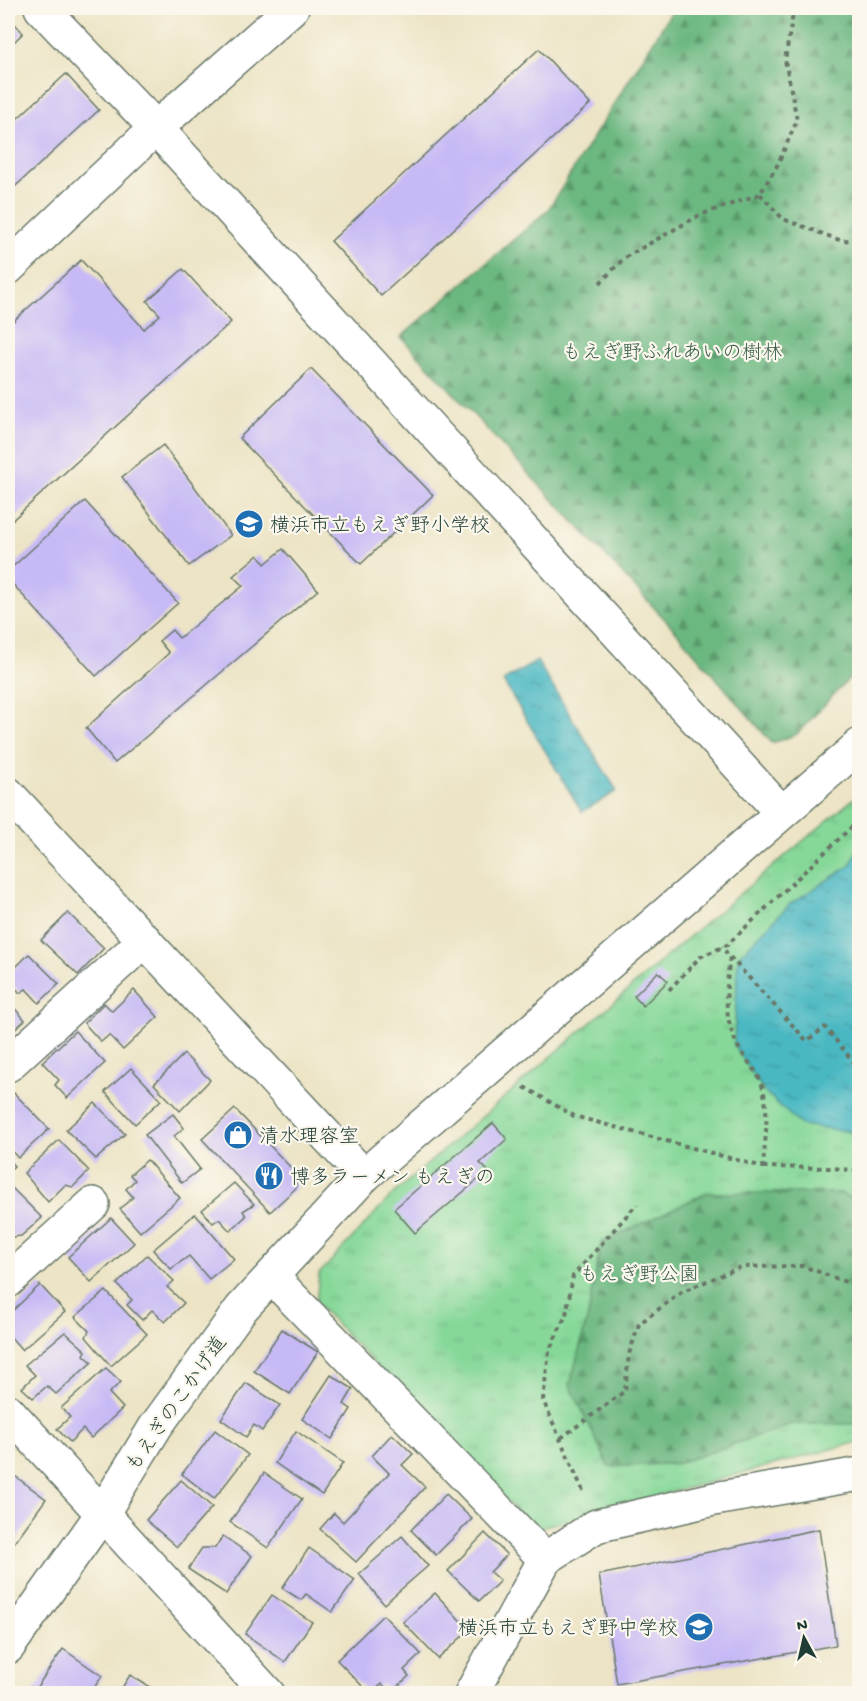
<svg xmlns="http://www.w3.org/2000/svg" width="867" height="1701" font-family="'Gochi Hand','Klee One',sans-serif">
	<defs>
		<pattern id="grass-tufts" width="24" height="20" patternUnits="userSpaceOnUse" patternTransform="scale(1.5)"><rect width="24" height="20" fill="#86d899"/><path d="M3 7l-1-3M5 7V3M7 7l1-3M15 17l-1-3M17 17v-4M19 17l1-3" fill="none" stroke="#73ba84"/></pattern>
		<pattern id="forest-firs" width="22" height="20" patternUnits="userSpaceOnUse" patternTransform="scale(1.5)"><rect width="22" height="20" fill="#6cb881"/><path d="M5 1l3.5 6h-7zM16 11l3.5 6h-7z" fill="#58976a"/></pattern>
		<pattern id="water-ripples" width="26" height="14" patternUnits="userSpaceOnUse" patternTransform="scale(1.5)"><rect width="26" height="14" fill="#49b8c2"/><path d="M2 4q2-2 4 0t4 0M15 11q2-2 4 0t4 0" fill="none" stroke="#3c979e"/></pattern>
	</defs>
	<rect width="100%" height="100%" fill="#fbf7ec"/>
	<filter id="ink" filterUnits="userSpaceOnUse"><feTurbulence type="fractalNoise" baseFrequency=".0167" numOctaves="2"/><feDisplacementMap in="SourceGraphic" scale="12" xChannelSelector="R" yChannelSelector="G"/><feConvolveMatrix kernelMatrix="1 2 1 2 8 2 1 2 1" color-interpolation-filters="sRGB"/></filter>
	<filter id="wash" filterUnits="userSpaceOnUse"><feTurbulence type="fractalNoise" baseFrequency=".008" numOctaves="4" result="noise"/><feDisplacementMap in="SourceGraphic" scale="24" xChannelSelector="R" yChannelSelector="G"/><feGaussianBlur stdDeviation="1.35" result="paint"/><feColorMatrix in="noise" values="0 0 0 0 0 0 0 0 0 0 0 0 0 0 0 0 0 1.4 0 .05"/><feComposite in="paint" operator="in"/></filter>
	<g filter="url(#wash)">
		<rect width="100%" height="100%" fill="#ece4c5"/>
		<polygon fill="url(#grass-tufts)" stroke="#528a66" stroke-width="1.5" points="859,794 859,1442 534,1529 316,1303 319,1274 392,1195 705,923"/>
		<g fill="url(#forest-firs)" stroke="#467a5a" stroke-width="1.5">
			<polygon points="674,8 859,8 859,668 797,734 772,743 673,628 401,337 548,210"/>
			<polygon points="706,1193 840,1193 859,1202 859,1424 792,1424 679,1463 609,1467 570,1385 588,1316 601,1243"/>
		</g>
		<g fill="url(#water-ripples)" stroke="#347a7b" stroke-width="1.5">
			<polygon points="537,661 617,791 582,812 503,681"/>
			<polygon points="859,845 859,1133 801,1125 764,1091 734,1045 738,957 790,904 851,865"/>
		</g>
		<g id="blocks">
			<g fill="#c7b9f5">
				<polygon points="8,16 23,33 8,48"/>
				<polygon points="539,49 590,104 381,296 331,241"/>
				<polygon points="66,74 99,110 8,193 8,127"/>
				<polygon points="81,260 144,329 160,315 147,301 183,269 231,322 8,524 8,448 10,446 8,443 8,326"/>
				<polygon points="311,369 433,495 361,564 239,438"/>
				<polygon points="163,445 231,535 189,566 122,477"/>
				<polygon points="85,501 178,603 96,676 8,579 8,571"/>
				<polygon points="283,549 318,590 115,763 86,728 169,653 159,641 172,630 179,638 243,586 233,576 258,555 265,564"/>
				<polygon points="68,913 104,948 78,975 41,940"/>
				<polygon points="29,954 59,984 39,1003 26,989 20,993 8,980 8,975"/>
				<polygon points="658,972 668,981 643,1006 634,996"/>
				<polygon points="134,990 158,1017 123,1050 109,1035 101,1042 84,1023 104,1003 112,1011"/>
				<polygon points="8,1001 25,1020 8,1036"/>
				<polygon points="75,1031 105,1063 67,1098 55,1085 59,1080 42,1062"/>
				<polygon points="184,1054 210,1080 180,1111 154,1084"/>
				<polygon points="131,1068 161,1100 135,1124 105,1092"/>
				<polygon points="14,1093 49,1129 18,1158 8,1147 8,1099"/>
				<polygon points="95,1103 125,1134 96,1159 66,1130"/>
				<polygon points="235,1109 295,1172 296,1188 270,1212 202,1139"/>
				<polygon points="173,1114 184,1128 174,1136 200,1169 182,1183 145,1135"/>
				<polygon points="493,1123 507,1139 480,1163 488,1171 415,1233 394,1209"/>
				<polygon points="59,1140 89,1171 73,1187 65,1185 48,1202 24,1173"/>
				<polygon points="8,1159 14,1166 8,1172"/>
				<polygon points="147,1160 180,1198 140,1232 120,1209 133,1197 126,1189 135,1180 130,1175"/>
				<polygon points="234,1183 254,1204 243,1211 246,1216 230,1231 219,1219 213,1223 202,1210"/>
				<polygon points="10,1186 42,1218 21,1236 12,1237 8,1243 8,1189"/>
				<polygon points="195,1214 234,1259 209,1279 189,1256 171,1269 153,1250"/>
				<polygon points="111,1218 134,1243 91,1282 68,1257"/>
				<polygon points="147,1255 174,1281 167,1287 184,1303 165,1322 152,1310 142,1320 127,1305 132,1300 117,1284"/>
				<polygon points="40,1285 65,1312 22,1350 8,1334 8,1315"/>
				<polygon points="106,1291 147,1334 111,1366 86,1337 89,1331 75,1317"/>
				<polygon points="282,1329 318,1352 290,1394 254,1371"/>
				<polygon points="65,1332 86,1351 84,1355 92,1362 56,1394 47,1386 33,1398 22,1388 35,1375 25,1365"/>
				<polygon points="106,1368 121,1382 109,1393 123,1408 91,1438 83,1429 70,1442 57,1429 70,1417 61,1408"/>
				<polygon points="331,1375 353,1389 344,1404 351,1409 332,1439 302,1419"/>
				<polygon points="246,1383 280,1405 262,1431 254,1425 246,1437 221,1419"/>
				<polygon points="215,1430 248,1455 214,1499 182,1474"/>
				<polygon points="296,1431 343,1463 322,1495 275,1463"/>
				<polygon points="392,1434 413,1454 402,1465 425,1487 356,1562 320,1529 334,1513 343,1522 389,1473 372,1456"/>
				<polygon points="8,1471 46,1499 11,1547 8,1544"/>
				<polygon points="264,1473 302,1499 268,1548 230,1522"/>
				<polygon points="181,1480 212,1507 177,1547 146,1520"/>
				<polygon points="446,1494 472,1519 436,1555 411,1530"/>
				<polygon points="819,1529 836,1645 617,1684 599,1575"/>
				<polygon points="485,1533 507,1555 490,1572 500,1581 479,1601 448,1571"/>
				<polygon points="223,1536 252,1556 226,1594 188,1569 202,1548 215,1548"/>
				<polygon points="402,1536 428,1566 384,1604 359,1574"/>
				<polygon points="309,1548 355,1580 332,1612 306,1594 301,1600 282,1588"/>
				<polygon points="435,1593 469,1630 438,1659 403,1622"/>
				<polygon points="272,1595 312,1622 285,1662 245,1634"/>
				<polygon points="383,1615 421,1654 404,1670 409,1676 391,1693 382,1684 370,1694 337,1660"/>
				<polygon points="63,1649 102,1676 90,1694 32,1694"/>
				<polygon points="130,1675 161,1694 118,1694"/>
			</g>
		</g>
	</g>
	<g filter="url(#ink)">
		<use href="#blocks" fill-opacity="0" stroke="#677767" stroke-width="1.5"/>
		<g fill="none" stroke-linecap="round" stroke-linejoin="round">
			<g stroke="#677767" stroke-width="36">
				<g id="minor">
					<polyline points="41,8 156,128 781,812"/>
					<polyline points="8,268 156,128 292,8"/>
					<polyline points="8,1065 145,940"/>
					<polyline points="272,1277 545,1559 596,1526 714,1499 860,1474"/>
					<polyline points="8,1281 93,1204"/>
					<polyline points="8,1411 268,1694"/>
					<polyline points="471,1694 545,1559"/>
				</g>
			</g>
			<g stroke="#677767" stroke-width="36">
				<g id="tertiary">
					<polyline points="8,794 364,1176"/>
					<polyline points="8,1647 102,1514 156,1426 241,1309 364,1176 860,745"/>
				</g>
			</g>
			<g stroke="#677767" stroke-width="4" stroke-dasharray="4.5 4.5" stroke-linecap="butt">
				<polyline points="760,194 783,219 842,241 860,238"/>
				<polyline points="600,283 624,258 700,215 760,194 778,164 797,120 785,60 794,8"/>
				<polyline points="730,957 807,1041 825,1027 860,1070"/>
				<polyline points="669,990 700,957 727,945 860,819"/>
				<path d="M 524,1087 L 574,1116 L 763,1167 C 765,1140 770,1112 762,1085 C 758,1072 747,1061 740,1050 C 722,1018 726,990 730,956 L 721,947"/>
				<polyline points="763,1167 832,1168 860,1171"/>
				<polyline points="561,1438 625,1391 629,1354 639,1324 683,1291 741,1267 803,1266 851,1284 860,1291"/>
				<polyline points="583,1491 543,1400 549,1351 566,1315 573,1276 637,1204"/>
			</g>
			<use href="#minor" stroke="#fff" stroke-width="33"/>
			<use href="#tertiary" stroke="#fff" stroke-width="33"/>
		</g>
	</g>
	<defs>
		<g id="school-disc" transform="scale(1.5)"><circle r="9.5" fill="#1f6fb2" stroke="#fbf7ec"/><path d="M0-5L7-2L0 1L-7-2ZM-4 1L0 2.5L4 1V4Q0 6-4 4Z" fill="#fff"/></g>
		<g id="shop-disc" transform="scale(1.5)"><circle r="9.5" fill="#1f6fb2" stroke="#fbf7ec"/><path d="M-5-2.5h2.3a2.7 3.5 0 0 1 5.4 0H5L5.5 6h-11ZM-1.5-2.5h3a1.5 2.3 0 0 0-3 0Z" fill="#fff"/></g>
		<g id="restaurant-disc" transform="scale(1.5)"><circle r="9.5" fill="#1f6fb2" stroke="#fbf7ec"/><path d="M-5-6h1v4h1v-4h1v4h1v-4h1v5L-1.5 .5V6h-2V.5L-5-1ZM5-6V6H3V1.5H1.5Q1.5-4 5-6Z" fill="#fff"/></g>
	</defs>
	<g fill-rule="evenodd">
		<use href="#school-disc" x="249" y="524"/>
		<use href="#shop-disc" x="238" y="1135"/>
		<use href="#restaurant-disc" x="269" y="1176"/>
		<use href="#school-disc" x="699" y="1627"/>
	</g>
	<g text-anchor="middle" stroke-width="4.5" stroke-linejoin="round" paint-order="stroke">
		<g font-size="20" fill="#345c48" stroke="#fbf7ec">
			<text x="672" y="358">もえぎ野ふれあいの樹林</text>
			<text x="639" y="1280">もえぎ野公園</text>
		</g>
		<g font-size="20" fill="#1f3d34" stroke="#fbf7ec" text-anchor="start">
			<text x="270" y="531">横浜市立もえぎ野小学校</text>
			<text x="259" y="1142">清水理容室</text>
			<text x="290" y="1183">博多ラーメン もえぎの</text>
			<text x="678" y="1634" text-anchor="end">横浜市立もえぎ野中学校</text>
		</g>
		<g font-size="20" fill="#1f3d34" stroke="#fbf7ec">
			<text transform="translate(175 1403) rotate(-55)" y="7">もえぎのこかげ道</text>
		</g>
	</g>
	<rect width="867" height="1701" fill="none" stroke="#fbf7ec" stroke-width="30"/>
	<g transform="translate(804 1638) rotate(352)" stroke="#fbf7ec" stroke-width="4.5" paint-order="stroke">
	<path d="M0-4.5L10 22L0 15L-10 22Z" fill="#1f3d34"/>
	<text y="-9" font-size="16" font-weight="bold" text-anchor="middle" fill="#1f3d34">N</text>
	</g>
</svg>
